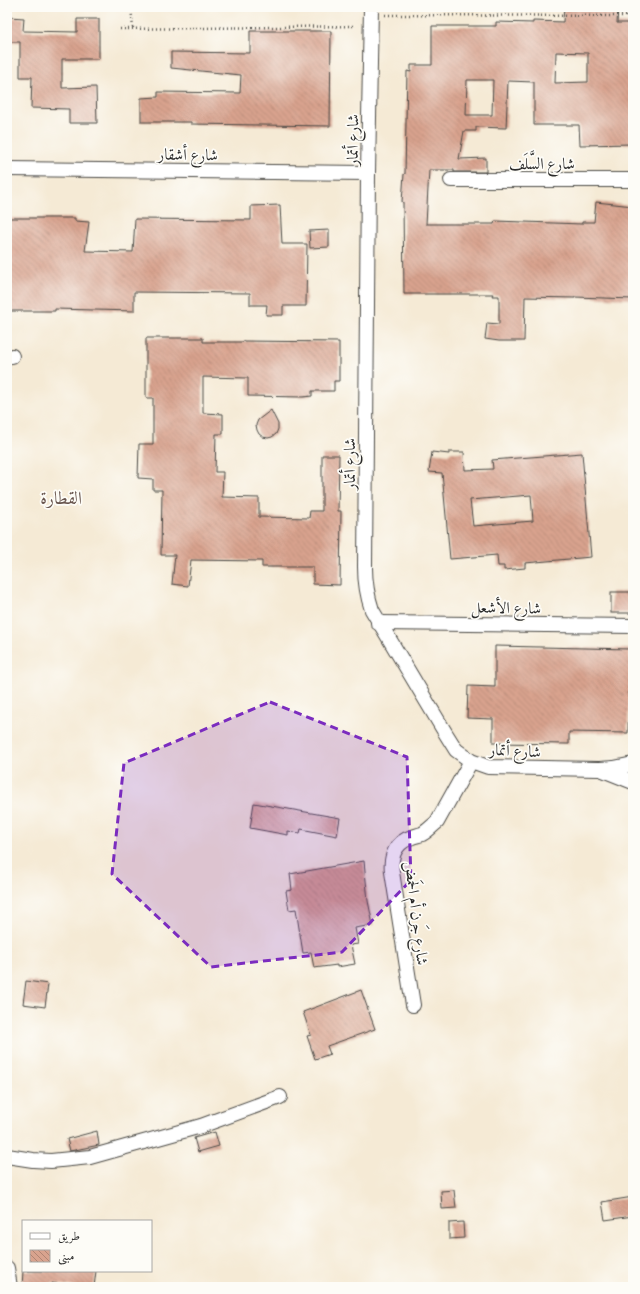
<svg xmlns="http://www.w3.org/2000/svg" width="640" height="1294" font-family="'Sorts Mill Goudy',Amiri,serif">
	<defs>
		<pattern id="building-back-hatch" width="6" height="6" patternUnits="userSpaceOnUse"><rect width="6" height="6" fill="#d9a38e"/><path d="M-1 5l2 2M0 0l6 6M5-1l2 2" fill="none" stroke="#b08574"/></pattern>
	</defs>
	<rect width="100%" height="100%" fill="#fdfcf7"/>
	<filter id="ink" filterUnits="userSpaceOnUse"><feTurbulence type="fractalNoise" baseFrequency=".025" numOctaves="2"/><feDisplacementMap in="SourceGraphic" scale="8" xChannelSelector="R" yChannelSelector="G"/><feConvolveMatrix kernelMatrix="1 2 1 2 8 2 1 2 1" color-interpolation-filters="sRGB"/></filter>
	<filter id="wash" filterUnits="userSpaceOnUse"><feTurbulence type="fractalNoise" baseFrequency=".012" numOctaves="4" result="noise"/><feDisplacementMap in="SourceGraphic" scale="16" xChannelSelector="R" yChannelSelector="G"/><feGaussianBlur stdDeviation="0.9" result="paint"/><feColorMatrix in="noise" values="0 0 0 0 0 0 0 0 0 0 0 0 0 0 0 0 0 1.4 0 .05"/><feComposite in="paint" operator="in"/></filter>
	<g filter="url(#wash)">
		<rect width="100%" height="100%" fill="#f5ead5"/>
		<g id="blocks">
			<g fill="url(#building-back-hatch)" fill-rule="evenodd">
				<path d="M 564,7 L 618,7 L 617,23 L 633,23 L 633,144 L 580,145 L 579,125 L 534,125 L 534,82 L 508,81 L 506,128 L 476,127 L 476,131 L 464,131 L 459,159 L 486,158 L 486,172 L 454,172 L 454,170 L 429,170 L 426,224 L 494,224 L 495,221 L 582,224 L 582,222 L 594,222 L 596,202 L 633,206 L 633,299 L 575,297 L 575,298 L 525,297 L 524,341 L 499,341 L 485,339 L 487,323 L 499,324 L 499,296 L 492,296 L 493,294 L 404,294 L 403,202 L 402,202 L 404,174 L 405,174 L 407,71 L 411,72 L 411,65 L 432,65 L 432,26 L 496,26 L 496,22 L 533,23 L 533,21 L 563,22 ZM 556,52 L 588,53 L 588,82 L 555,83 ZM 467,80 L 493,80 L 492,115 L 466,115 Z"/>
				<polygon points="9,17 24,18 23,31 77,32 77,19 99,19 99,59 62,59 62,88 96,87 97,123 69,123 69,109 31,108 32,77 20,77 20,42 7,42"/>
				<polygon points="250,31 331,31 330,126 191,124 191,122 141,122 141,98 158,97 158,92 240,93 241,75 171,68 171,52 250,53"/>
				<polygon points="280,205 282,244 307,244 306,306 283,306 283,315 266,315 267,305 250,305 250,293 134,292 134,311 55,309 55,311 7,311 7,218 75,218 75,221 89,222 85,251 133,252 135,219 251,220 251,206"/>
				<polygon points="329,230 329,247 310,248 309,231"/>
				<polygon points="146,338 203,338 203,342 243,342 243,341 339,342 339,381 334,381 334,391 312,391 312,396 303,397 248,396 248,378 203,377 203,413 223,414 223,434 216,434 215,472 223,472 222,497 259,498 259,517 309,518 310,511 322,511 322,455 339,455 338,511 341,511 340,585 313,584 313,567 262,567 262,561 191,560 188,586 172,584 175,555 161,555 162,490 153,490 153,479 138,478 139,444 153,444 153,398 146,398"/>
				<polygon points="271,410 278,424 278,429 276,434 272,437 268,438 263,437 259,434 257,430 256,425 258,420"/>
				<path d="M 432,452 L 449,454 L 449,452 L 464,452 L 465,470 L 493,469 L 492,460 L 582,453 L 591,557 L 525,563 L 525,568 L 504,570 L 504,566 L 498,566 L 497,555 L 450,559 L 442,473 L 429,472 ZM 531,495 L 533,521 L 473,526 L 470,500 Z"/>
				<rect x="611" y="592" width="22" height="21"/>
				<polygon points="495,646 630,649 630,659 633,659 633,689 629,688 628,733 569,732 569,744 493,743 493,719 467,718 468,686 495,687"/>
				<polygon points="254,803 340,818 337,836 301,829 300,833 288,831 288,835 250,828"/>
				<polygon points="364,861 368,901 373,925 355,928 358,944 351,945 355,964 337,967 337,965 314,968 311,952 303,953 296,909 289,910 286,891 292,890 290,874"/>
				<polygon points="26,981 48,984 45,1007 23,1004"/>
				<polygon points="361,990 375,1029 327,1046 330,1054 315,1059 307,1036 311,1035 303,1012"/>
				<polygon points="97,1131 99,1145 70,1151 67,1139"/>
				<polygon points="215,1132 219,1146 198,1152 194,1138"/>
				<polygon points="454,1190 456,1208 442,1209 441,1191"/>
				<polygon points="633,1197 633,1216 605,1220 602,1202"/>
				<polygon points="463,1222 464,1238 449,1239 449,1223"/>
				<polygon points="23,1271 96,1271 94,1287 73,1287 52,1283 51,1287 22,1287"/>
			</g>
		</g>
	</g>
	<g filter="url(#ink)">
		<use href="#blocks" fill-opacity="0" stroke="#494844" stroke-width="1"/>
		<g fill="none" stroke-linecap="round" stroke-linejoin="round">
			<g stroke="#494844" stroke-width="16">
				<g id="street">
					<path d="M 371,7 L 368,173 L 365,567 C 365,582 367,595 372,610 L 446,734 L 456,750 L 471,761 L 488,767 L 599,769 L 614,768 L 633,764"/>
					<polyline points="7,169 368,173"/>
					<polyline points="451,180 633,180"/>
					<polyline points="7,357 12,356"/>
					<polyline points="378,623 633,626"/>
					<polyline points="603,770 633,782"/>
					<path d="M 413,1005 L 392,872 C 390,856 396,842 412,837 C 415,836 419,835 422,834 C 428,831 432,826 437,822 L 471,761"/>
					<polyline points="7,1156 33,1160 51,1161 90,1157 201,1126 280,1097"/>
					<polyline points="7,1268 10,1287"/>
				</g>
			</g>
			<g stroke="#494844" stroke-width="2.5" stroke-dasharray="1 3" stroke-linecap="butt">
				<polyline points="131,7 133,28"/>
				<polyline points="385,15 633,16"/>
				<polyline points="120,29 356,26"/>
			</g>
			<use href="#street" stroke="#fff" stroke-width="14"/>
		</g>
	</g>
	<path fill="#7b2cbf" fill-opacity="0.2" stroke="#7b2cbf" stroke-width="3" stroke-dasharray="8 5" stroke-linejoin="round" d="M 270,702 L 407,757 L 411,880 L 342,952 L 211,967 L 112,874 L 124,763 Z"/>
	<g text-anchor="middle" stroke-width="3.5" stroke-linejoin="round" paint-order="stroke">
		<g font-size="16" fill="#2b2b2b" stroke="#fdfcf7">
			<text transform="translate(352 140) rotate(-89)" y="6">شارع أتمار</text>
			<text transform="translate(188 154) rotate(1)" y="6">شارع أشقار</text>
			<text x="542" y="169">شارع السَّلَف</text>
			<text transform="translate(349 464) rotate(-90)" y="6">شارع أتمار</text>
			<text transform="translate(506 607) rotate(1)" y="6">شارع الأشعل</text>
			<text transform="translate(515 750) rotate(3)" y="6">شارع أتمار</text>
			<text transform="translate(417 913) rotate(83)" y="6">شارع جَرن أم الحَمض</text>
		</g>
		<g font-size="18" fill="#68554e" stroke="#fdfcf7">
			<text x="61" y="504">القطارة</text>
		</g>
	</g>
	<rect width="640" height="1294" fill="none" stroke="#fdfcf7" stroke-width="24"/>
	<rect x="22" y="1220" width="130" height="52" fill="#fdfcf7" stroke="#a9a8a5"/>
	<rect x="30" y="1233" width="20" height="6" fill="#ffffff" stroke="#a9a8a5"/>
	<text x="58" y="1240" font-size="12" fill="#2b2b2b">طريق</text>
	<rect x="30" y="1250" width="20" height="12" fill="url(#building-back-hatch)" stroke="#a9a8a5"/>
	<text x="58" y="1260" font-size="12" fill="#2b2b2b">مبنى</text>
</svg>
